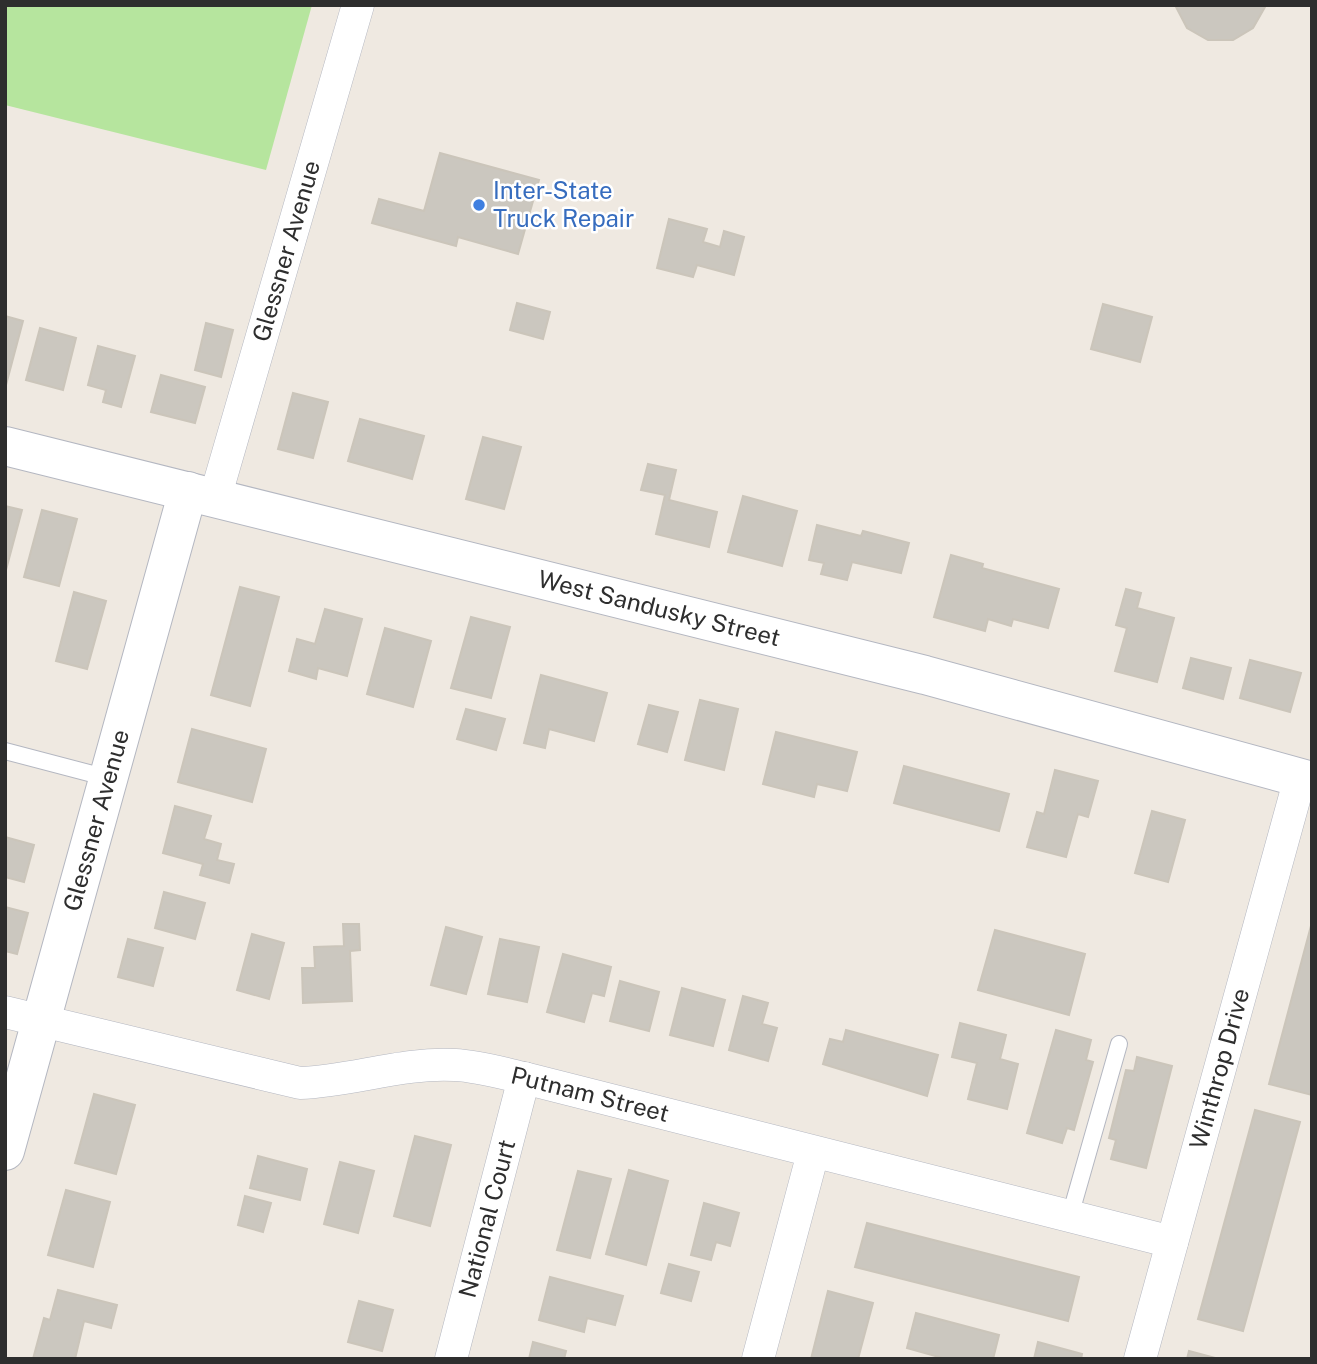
<svg xmlns="http://www.w3.org/2000/svg" width="1317" height="1364" font-family="'Public Sans',sans-serif">
	<rect width="100%" height="100%" fill="#efe9e1"/>
	<polygon fill="#b6e59e" points="5,5 312,5 266,170 5,105"/>
	<g fill="#cbc7bf" stroke="#cbc5ba" stroke-width="2">
		<polygon points="1175,5 1265,5 1265,7 1253,28 1233,40 1208,40 1187,28"/>
		<polygon points="440,153 539,180 518,254 458,237 456,246 372,223 379,199 424,211"/>
		<polygon points="669,219 707,229 703,242 720,247 724,231 744,237 734,275 697,265 693,277 657,268"/>
		<polygon points="517,303 550,312 543,339 510,330"/>
		<polygon points="1103,304 1152,317 1140,362 1091,349"/>
		<polygon points="5,316 23,321 6,385 5,385"/>
		<polygon points="206,323 233,330 221,377 195,370"/>
		<polygon points="40,328 76,338 63,390 26,380"/>
		<polygon points="98,346 135,356 121,407 103,402 106,390 88,385"/>
		<polygon points="161,375 205,387 195,423 151,412"/>
		<polygon points="293,393 328,402 313,458 278,449"/>
		<polygon points="360,419 424,436 412,479 348,461"/>
		<polygon points="483,437 521,447 504,509 466,499"/>
		<polygon points="648,464 676,470 669,500 717,512 709,547 656,534 665,495 641,490"/>
		<polygon points="743,496 797,511 782,566 728,552"/>
		<polygon points="5,506 22,510 6,570 5,570"/>
		<polygon points="42,510 77,519 59,586 24,577"/>
		<polygon points="817,525 861,536 863,531 909,543 901,573 852,562 847,580 821,574 824,563 809,560"/>
		<polygon points="951,555 983,564 982,568 1059,589 1048,628 1013,619 1011,626 988,619 985,631 934,617"/>
		<polygon points="240,587 279,597 250,706 211,695"/>
		<polygon points="1126,589 1141,593 1137,608 1174,618 1157,682 1115,671 1127,628 1116,625"/>
		<polygon points="74,592 106,601 87,669 56,661"/>
		<polygon points="325,609 362,619 347,676 318,668 316,679 289,671 297,639 315,644"/>
		<polygon points="471,617 510,627 491,698 451,688"/>
		<polygon points="385,628 431,641 413,707 367,694"/>
		<polygon points="1191,658 1231,668 1223,699 1183,688"/>
		<polygon points="1250,660 1301,673 1290,712 1240,698"/>
		<polygon points="541,675 607,693 594,741 549,729 545,748 524,743"/>
		<polygon points="700,700 738,709 724,770 685,760"/>
		<polygon points="649,705 678,712 667,752 638,744"/>
		<polygon points="466,709 505,719 496,750 457,739"/>
		<polygon points="192,729 266,749 252,802 178,782"/>
		<polygon points="776,732 857,752 847,791 817,784 814,797 763,784"/>
		<polygon points="904,766 1009,794 999,831 894,803"/>
		<polygon points="1055,770 1098,781 1088,817 1078,814 1066,857 1027,847 1037,812 1044,814"/>
		<polygon points="175,806 211,816 204,839 221,844 217,860 234,864 229,883 200,875 203,864 163,853"/>
		<polygon points="1152,811 1185,820 1168,882 1135,873"/>
		<polygon points="5,837 34,845 24,882 5,877"/>
		<polygon points="164,892 205,903 195,939 155,928"/>
		<polygon points="5,907 28,913 17,954 5,951"/>
		<polygon points="1312,922 1312,1095 1269,1084"/>
		<polygon points="343,924 359,924 360,950 350,951 352,1001 303,1003 302,968 315,968 314,947 344,946"/>
		<polygon points="446,927 482,937 466,994 431,985"/>
		<polygon points="995,930 1085,954 1069,1015 978,990"/>
		<polygon points="252,934 284,943 269,999 237,990"/>
		<polygon points="128,939 163,948 153,986 118,977"/>
		<polygon points="500,939 539,947 527,1002 488,994"/>
		<polygon points="563,954 611,967 604,996 592,993 584,1022 547,1012"/>
		<polygon points="620,981 659,992 649,1031 610,1021"/>
		<polygon points="682,988 725,1000 713,1046 670,1035"/>
		<polygon points="743,996 768,1003 762,1024 777,1028 768,1061 729,1050"/>
		<polygon points="960,1023 1006,1035 1000,1059 1018,1064 1007,1109 968,1099 977,1063 952,1057"/>
		<polygon points="846,1030 938,1055 927,1096 823,1064 830,1039 843,1042"/>
		<polygon points="1056,1030 1091,1040 1086,1060 1093,1062 1074,1130 1067,1128 1062,1143 1027,1133"/>
		<polygon points="1137,1057 1172,1066 1146,1168 1111,1159 1116,1140 1109,1138 1126,1070 1134,1071"/>
		<polygon points="94,1094 135,1105 116,1174 75,1163"/>
		<polygon points="1255,1110 1300,1122 1243,1331 1198,1319"/>
		<polygon points="415,1136 451,1145 430,1226 394,1216"/>
		<polygon points="258,1156 307,1169 300,1200 250,1188"/>
		<polygon points="340,1162 374,1171 358,1233 324,1224"/>
		<polygon points="629,1170 668,1181 646,1265 606,1254"/>
		<polygon points="578,1171 611,1179 590,1258 557,1250"/>
		<polygon points="66,1190 110,1202 93,1267 48,1255"/>
		<polygon points="245,1196 271,1203 263,1232 238,1225"/>
		<polygon points="704,1203 739,1213 730,1246 716,1242 711,1260 691,1255"/>
		<polygon points="867,1223 1079,1277 1068,1321 855,1267"/>
		<polygon points="669,1264 699,1272 691,1301 661,1293"/>
		<polygon points="550,1277 623,1296 615,1325 587,1318 584,1332 539,1320"/>
		<polygon points="58,1290 117,1305 111,1328 84,1321 75,1359 33,1359 44,1318 50,1320"/>
		<polygon points="828,1291 873,1303 858,1359 811,1359"/>
		<polygon points="359,1301 393,1310 382,1351 348,1342"/>
		<polygon points="916,1313 999,1335 993,1359 946,1359 907,1348"/>
		<polygon points="533,1342 566,1351 564,1359 529,1359"/>
		<polygon points="1038,1342 1082,1354 1081,1359 1034,1359"/>
		<polygon points="1189,1351 1219,1359 1187,1359"/>
	</g>
	<g fill="none" stroke-linecap="round" stroke-linejoin="round">
		<g stroke="#b4b7c1" stroke-width="18">
			<g id="lane">
				<polyline points="5,751 108,778"/>
				<polyline points="1070,1216 1119,1044"/>
			</g>
		</g>
		<g stroke="#b4b7c1" stroke-width="33">
			<g id="street">
				<path id="s1" d="M 215,498 L 358,5"/>
				<path id="s2" d="M 5,1012 L 300,1083 C 352,1081 403,1062 455,1065 C 478,1066 502,1073 524,1078 L 1172,1242"/>
				<path id="s3" d="M 451,1359 L 524,1078"/>
				<polyline points="758,1359 813,1153"/>
				<path id="s4" d="M 1140,1359 L 1300,778"/>
			</g>
		</g>
		<g stroke="#b4b7c1" stroke-width="40">
			<g id="secondary">
				<path id="s5" d="M 5,446 L 925,675 L 1312,781"/>
				<path id="s6" d="M 5,1151 L 188,491"/>
			</g>
		</g>
		<use href="#lane" stroke="#fff" stroke-width="16"/>
		<use href="#street" stroke="#fff" stroke-width="32"/>
		<use href="#secondary" stroke="#fff" stroke-width="38"/>
	</g>
	<circle fill="#3f7fe0" stroke="#fff" stroke-width="2.5" cx="479" cy="205" r="7"/>
	<g text-anchor="middle" stroke-width="5" stroke-linejoin="round" paint-order="stroke">
		<g font-size="24" fill="#366cbe" stroke="#fff" text-anchor="start">
			<text x="493" y="199">Inter-State<tspan x="493" dy="28">Truck Repair</tspan></text>
		</g>
		<g font-size="24" fill="#2e2e2e" stroke="#fff">
			<text dy="8" stroke="none"><textPath href="#s1" startOffset="257">Glessner Avenue</textPath></text>
			<text dy="8" stroke="none"><textPath href="#s5" startOffset="674">West Sandusky Street</textPath></text>
			<text dy="8" stroke="none"><textPath href="#s6" startOffset="343">Glessner Avenue</textPath></text>
			<text dy="8" stroke="none"><textPath href="#s4" startOffset="301">Winthrop Drive</textPath></text>
			<text dy="8" stroke="none"><textPath href="#s2" startOffset="598">Putnam Street</textPath></text>
			<text dy="8" stroke="none"><textPath href="#s3" startOffset="145">National Court</textPath></text>
		</g>
	</g>
	<rect width="1317" height="1364" fill="none" stroke="#2e2e2e" stroke-width="14"/>
</svg>
